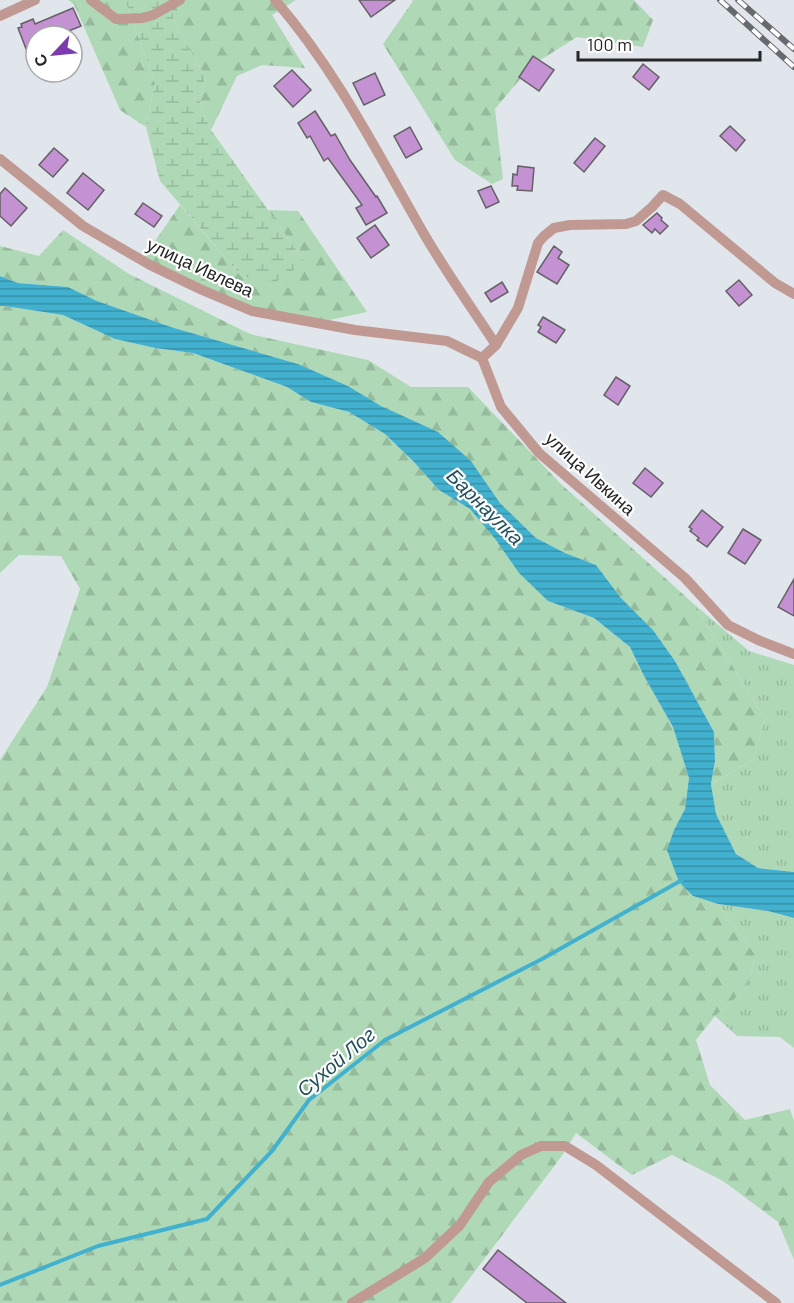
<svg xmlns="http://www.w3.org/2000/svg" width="794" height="1303" font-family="Barlow,sans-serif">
	<defs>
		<pattern id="grass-tufts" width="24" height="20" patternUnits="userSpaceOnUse" patternTransform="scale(1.5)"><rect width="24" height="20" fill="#afd9b6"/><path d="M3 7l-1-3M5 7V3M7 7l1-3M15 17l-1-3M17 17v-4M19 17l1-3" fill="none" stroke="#96ba9c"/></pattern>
		<pattern id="forest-firs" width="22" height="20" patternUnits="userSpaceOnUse" patternTransform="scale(1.5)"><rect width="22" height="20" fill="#afd9b6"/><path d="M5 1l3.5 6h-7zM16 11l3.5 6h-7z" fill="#96ba9c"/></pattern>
		<pattern id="wetland-marsh" width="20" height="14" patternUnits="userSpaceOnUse" patternTransform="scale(1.5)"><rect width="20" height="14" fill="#afd9b6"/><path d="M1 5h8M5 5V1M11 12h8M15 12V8" fill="none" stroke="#96ba9c"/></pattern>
		<pattern id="water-rules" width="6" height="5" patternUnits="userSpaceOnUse" patternTransform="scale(1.5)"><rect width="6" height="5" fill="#42b1cf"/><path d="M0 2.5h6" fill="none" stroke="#3790a8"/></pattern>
	</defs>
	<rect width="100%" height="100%" fill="#e0e6ec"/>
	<g fill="url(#grass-tufts)">
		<polygon points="695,605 749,651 794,665 794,872 758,868 736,854 716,814 711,784 753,760 765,719"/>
		<polygon points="718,904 768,911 794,918 794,1048 780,1037 737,1036 715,1016 746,989 756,956"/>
	</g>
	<g fill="url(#forest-firs)">
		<polygon points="68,0 125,0 155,83 146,127 120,110 74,4"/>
		<polygon points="170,0 296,0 272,15 305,68 262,65 237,76 211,130 200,105 205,77 174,21"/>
		<polygon points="412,0 634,0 653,20 643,47 577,37 531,66 495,109 503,179 492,184 455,160 383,44 413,1"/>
		<polygon points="180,205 241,276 305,262 268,210 298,211 367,312 329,320 242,307 142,260"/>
		<polygon points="63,230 129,274 250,334 368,360 411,387 468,387 561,484 695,605 765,719 753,760 711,784 715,761 714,732 675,661 653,630 621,598 596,565 565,553 536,538 500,503 471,461 348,386 298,364 171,327 97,301 68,287 18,283 0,276 0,246 39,256"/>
		<polygon points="0,306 5,306 63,315 115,339 155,348 193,353 287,387 311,402 349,412 385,434 414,462 439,490 470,509 548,601 594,618 630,647 644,676 673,727 689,778 685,809 674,830 693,896 718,904 756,956 746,989 715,1016 696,1040 710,1085 745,1120 790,1109 794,1121 794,1260 778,1222 723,1181 672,1155 632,1175 576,1133 561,1157 451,1303 0,1303 0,760 47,687 80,589 61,556 19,555 0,573"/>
	</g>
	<polygon fill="url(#wetland-marsh)" points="125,0 170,0 174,21 205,77 200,105 211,130 305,262 276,282 241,276 160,181 146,127 155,83"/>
	<polygon fill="url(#water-rules)" points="0,276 18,283 68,287 97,301 171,327 298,364 348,386 381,406 438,432 471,461 500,503 536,538 565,553 596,565 621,598 653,630 675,661 714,732 715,761 711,784 716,814 736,854 758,868 794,872 794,918 768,911 718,904 693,896 679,882 667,850 674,830 685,809 689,778 673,727 644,676 630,647 594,618 548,601 519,573 496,540 470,509 439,490 414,462 385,434 349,412 311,402 287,387 193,353 155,348 115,339 63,315 5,306 0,306"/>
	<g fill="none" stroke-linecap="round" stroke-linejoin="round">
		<polyline stroke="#42b1cf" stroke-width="4" points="0,1285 98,1246 207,1219 272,1151 309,1100 385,1040 542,959 682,880"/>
	</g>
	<g fill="#c491d2" stroke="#646065" stroke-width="1.5">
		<polygon points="359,0 395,0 371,17"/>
		<polygon points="73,8 81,26 56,36 36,36 35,72 18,28 22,27 21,24 33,19 35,24"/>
		<polygon points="533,56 554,70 539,91 519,77"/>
		<polygon points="643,64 659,77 649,90 633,77"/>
		<polygon points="292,70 311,90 293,107 274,86"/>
		<polygon points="375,73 385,95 364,105 353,83"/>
		<polygon points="315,111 331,136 335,134 350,160 376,197 377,196 387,213 366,225 356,208 362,205 328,158 324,161 310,136 307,138 298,123"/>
		<polygon points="730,126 745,140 736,151 720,136"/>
		<polygon points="410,127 422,149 406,158 394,136"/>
		<polygon points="595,138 605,146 584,172 574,163"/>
		<polygon points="54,148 68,160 53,177 39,165"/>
		<polygon points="518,166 534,168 532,191 517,190 518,186 512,186 513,174 517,175"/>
		<polygon points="83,173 104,190 88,210 67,193"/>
		<polygon points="491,186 499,202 486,208 478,191"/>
		<polygon points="5,188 27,208 11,226 0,216 0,194"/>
		<polygon points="143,203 162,216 154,227 135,214"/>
		<polygon points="657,213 662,218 661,220 668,226 660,234 655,229 652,233 643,225"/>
		<polygon points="375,225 389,245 371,258 357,238"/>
		<polygon points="554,246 562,252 558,258 569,265 557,284 537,272"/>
		<polygon points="739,280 752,295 739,306 726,291"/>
		<polygon points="502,282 508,292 491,302 485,293"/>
		<polygon points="543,317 565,330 556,343 538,332 541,327 538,325"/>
		<polygon points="616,377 630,386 618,405 604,395"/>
		<polygon points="645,468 663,483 651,497 633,483"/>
		<polygon points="702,510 723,527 707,547 697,540 699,538 690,531 692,529 689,527"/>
		<polygon points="743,529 761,540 745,564 728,553"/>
		<polygon points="794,579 794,616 778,607"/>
		<polygon points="498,1250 566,1303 527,1303 483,1269"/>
	</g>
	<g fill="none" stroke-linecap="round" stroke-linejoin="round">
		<g stroke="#c19993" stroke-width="10">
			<polyline points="91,0 116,19 143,18 153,15 180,0"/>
			<path d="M 275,0 C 336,70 378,154 424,234 C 446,272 472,308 496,345"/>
			<polyline points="0,16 35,0"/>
			<polyline points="0,159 83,226 150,265 202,290 252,311 355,330 447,341 482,358"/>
			<polyline points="482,358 501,407 539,453 685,578 728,625 758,640 794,654"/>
			<polyline points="482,358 496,345 518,308 538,243 544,236 554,228 570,225 626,224 636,221 652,207 663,195 680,204 775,283 794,294"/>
			<polyline points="352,1303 425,1258 460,1225 489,1182 521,1155 541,1146 565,1146 596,1165 776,1303"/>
		</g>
		<g stroke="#676a6d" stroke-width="6">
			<g id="rail">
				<polyline points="720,0 794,67"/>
				<polyline points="738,0 794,49"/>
			</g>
		</g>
		<use href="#rail" stroke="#fff" stroke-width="4" stroke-dasharray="11" stroke-linecap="butt"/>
	</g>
	<g text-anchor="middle" stroke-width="4.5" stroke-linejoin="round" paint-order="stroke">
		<g font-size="18" fill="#232527" stroke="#fff">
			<text transform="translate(200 268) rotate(25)" y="6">улица Ивлева</text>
			<text transform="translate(590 474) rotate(42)" y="6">улица Ивкина</text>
		</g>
		<g font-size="20" font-style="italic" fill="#214f5d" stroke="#fff">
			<text transform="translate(485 507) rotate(45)" y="7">Барнаулка</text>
			<text transform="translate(336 1062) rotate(-40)" y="7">Сухой Лог</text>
		</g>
	</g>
	<g transform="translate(54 54) rotate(244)"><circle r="28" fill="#ffffff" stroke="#a7a8a9" stroke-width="1.5"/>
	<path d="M0-4.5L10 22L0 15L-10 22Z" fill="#7b3aaf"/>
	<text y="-9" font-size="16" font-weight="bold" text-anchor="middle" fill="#232527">С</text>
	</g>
	<path d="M578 51v9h182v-9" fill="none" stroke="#232527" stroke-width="3"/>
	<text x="587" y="51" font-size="18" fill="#232527" stroke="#ffffff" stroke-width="4.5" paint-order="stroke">100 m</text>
</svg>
